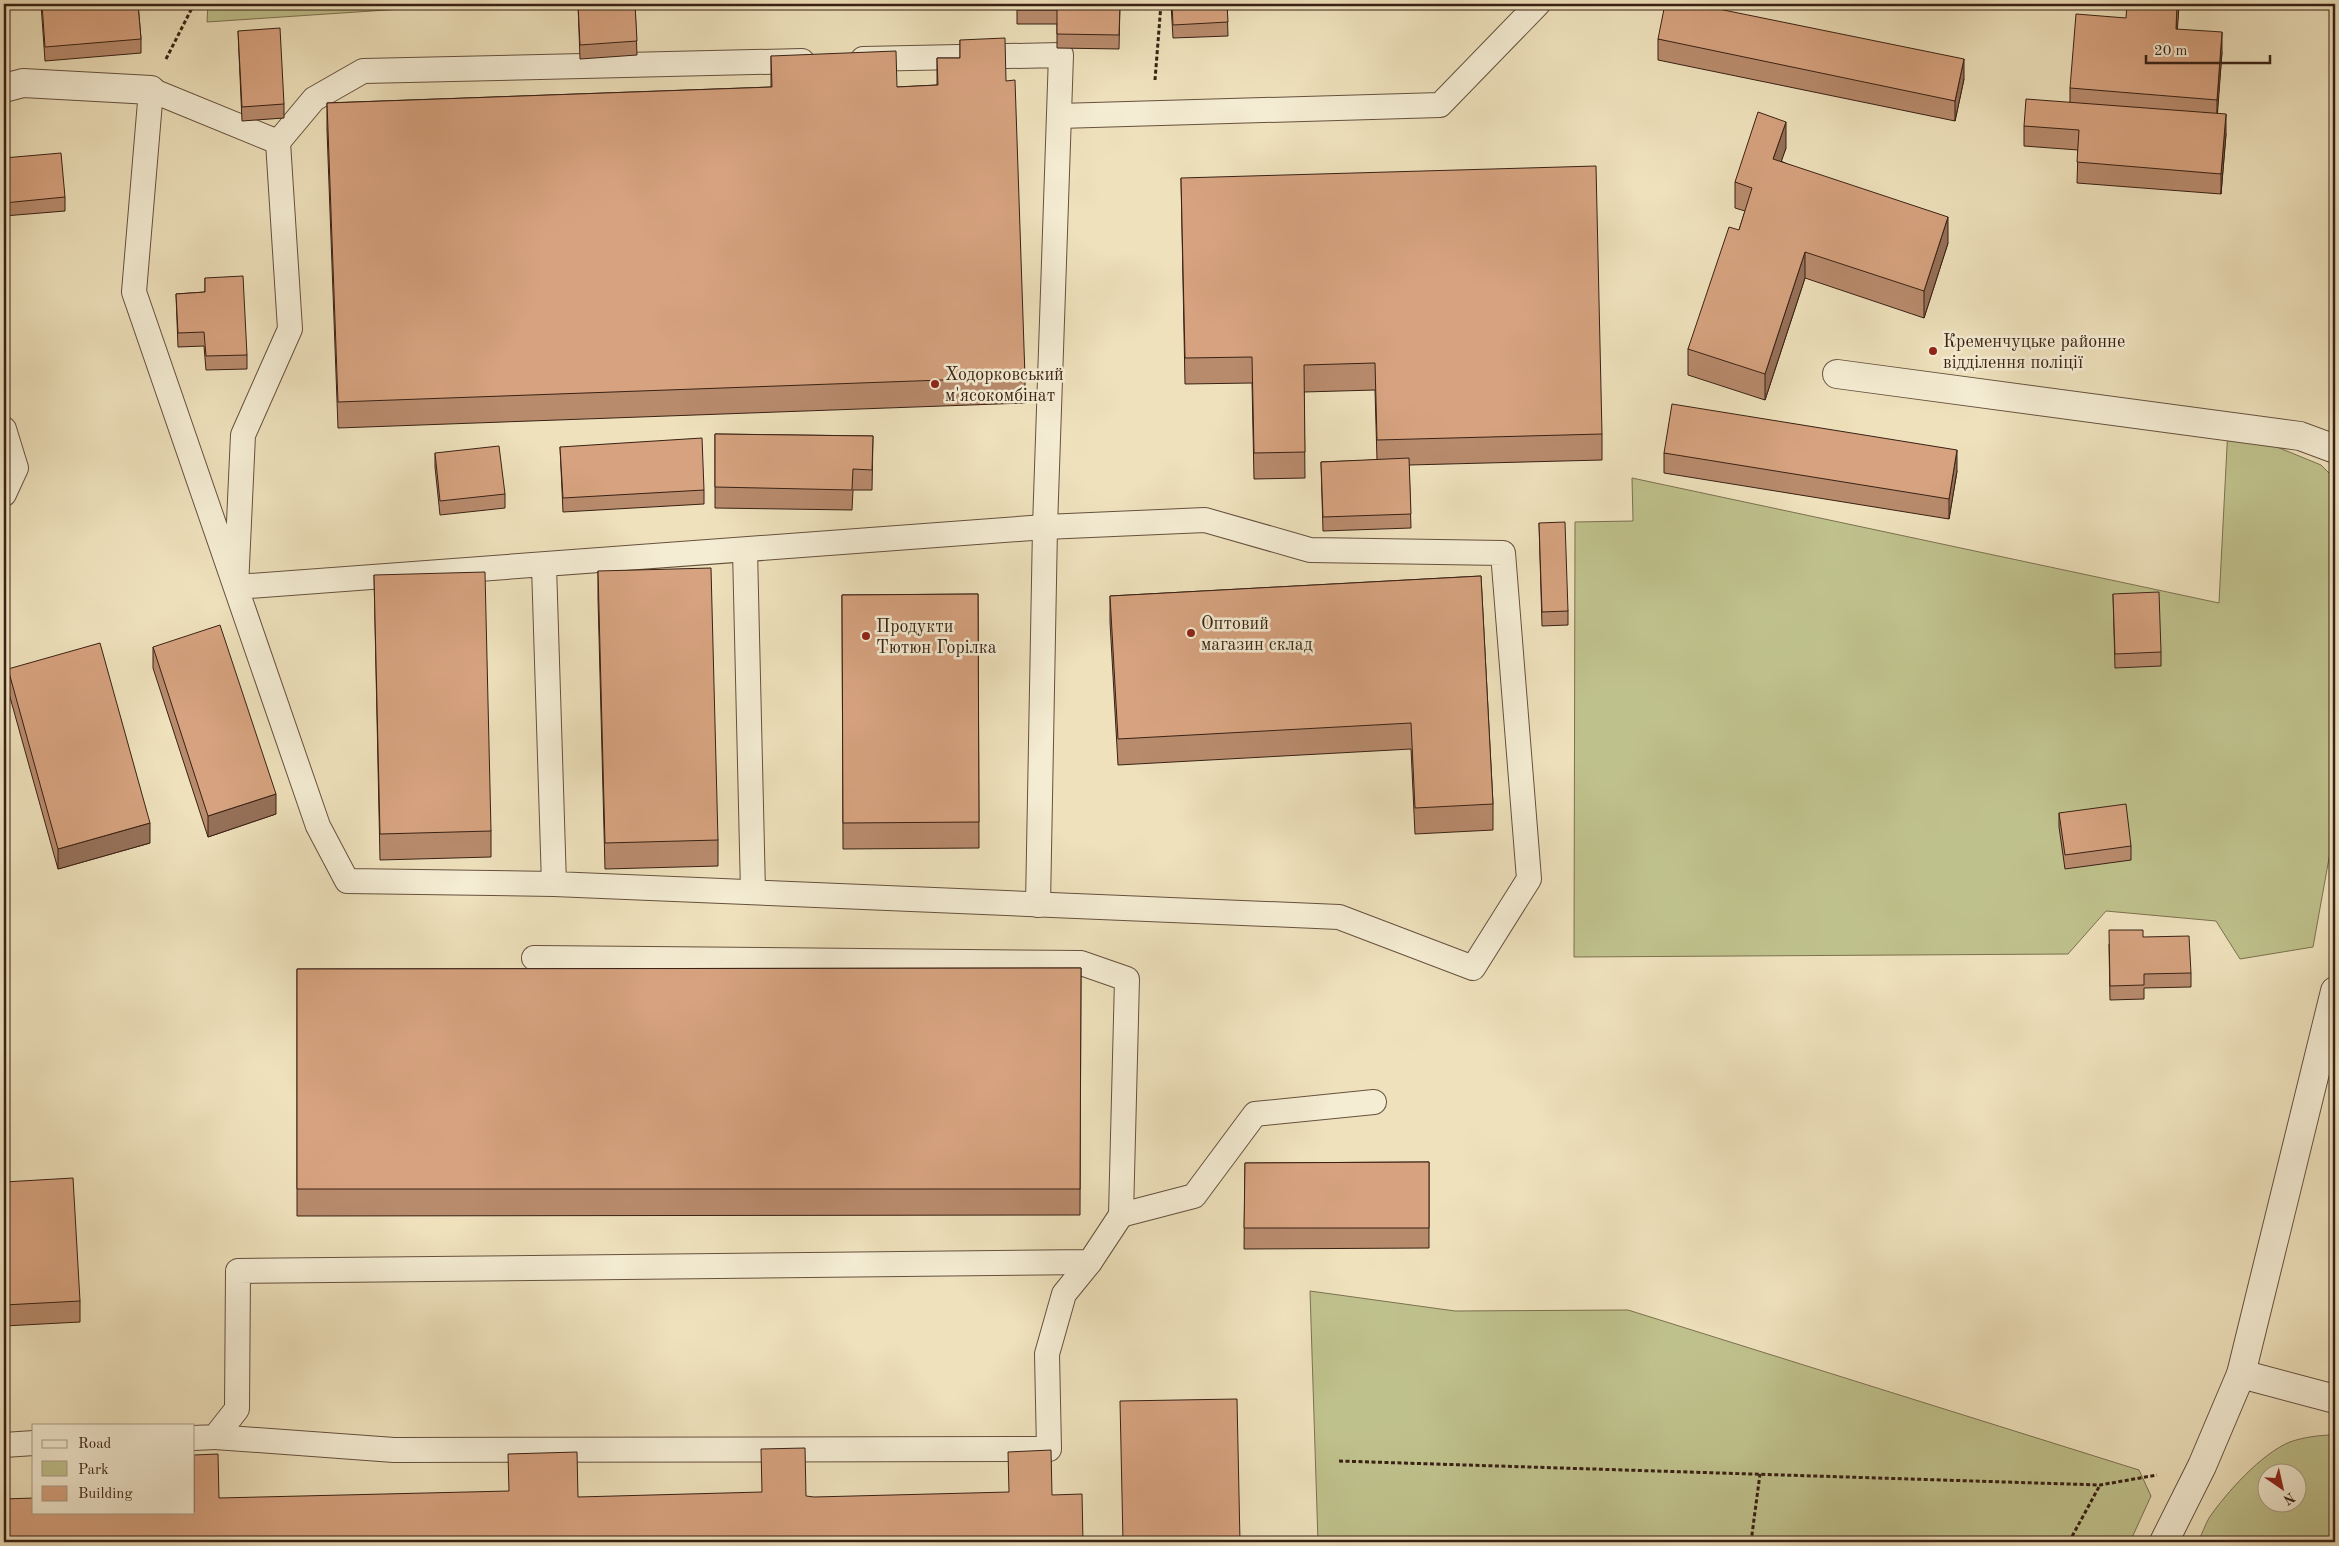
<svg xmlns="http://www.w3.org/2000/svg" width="2339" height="1546" font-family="'Old Standard TT',serif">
	<rect width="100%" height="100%" fill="#eee1bc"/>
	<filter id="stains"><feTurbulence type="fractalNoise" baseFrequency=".004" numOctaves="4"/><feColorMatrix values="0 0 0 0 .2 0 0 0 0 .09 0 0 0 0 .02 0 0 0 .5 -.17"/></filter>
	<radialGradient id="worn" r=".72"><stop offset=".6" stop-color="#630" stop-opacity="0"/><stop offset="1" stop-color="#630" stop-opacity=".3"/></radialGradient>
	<g fill="#bfc18c" stroke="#7c7150" fill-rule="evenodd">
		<polygon points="208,4 477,4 207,22"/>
		<polygon points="2228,427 2321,465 2335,479 2335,825 2313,947 2240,959 2216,921 2106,911 2068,954 1574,957 1575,522 1633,521 1632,478 2219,603"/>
		<polygon points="1310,1291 1455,1311 1628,1310 2139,1470 2151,1496 2130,1542 1318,1542"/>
		<path d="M 2335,1435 L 2335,1538 L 2322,1542 L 2198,1542 C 2202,1534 2205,1525 2209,1518 C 2226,1493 2262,1453 2290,1442 C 2304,1437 2320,1435 2335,1435 ZM 2266,1474 L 2296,1474 L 2296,1504 L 2266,1504 Z"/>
	</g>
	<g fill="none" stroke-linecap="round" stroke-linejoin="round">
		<g stroke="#66513e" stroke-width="26">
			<g id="service">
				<polyline points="863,59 1061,55 1045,527 1038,905"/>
				<polyline points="1059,116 1440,105 1538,4"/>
				<polyline points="278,142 314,99 363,71 802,61"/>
				<polyline points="4,429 16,468 4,494"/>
				<polyline points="745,550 753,892"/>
				<polyline points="544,566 554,884 1339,917 1473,968 1529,879 1503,553 1310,550 1205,520 1045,527 236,587 243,435 290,329 278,142 151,90 134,292 318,826 347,881 554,884"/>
				<polyline points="1121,1215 1194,1196 1255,1114 1374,1102"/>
				<polyline points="215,1437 394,1450 1049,1449 1047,1354 1064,1294 1090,1262"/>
				<polyline points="194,1438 215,1437 237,1409 238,1271 1090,1262 1121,1215 1127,979 1081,963 534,958"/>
				<polyline points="4,1445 34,1443"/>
			</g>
		</g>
		<g stroke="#66513e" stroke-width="30">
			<g id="minor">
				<polyline points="4,88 23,83 151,90"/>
				<polyline points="1837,374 2300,436 2335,449"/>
				<polyline points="2241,1374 2335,1399"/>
				<polyline points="2164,1542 2202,1466 2241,1374 2335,991"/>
			</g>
		</g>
		<g stroke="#392114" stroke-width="3" stroke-dasharray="4 2.5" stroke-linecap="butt">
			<polyline points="166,59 194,4"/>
			<polyline points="1155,80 1161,4"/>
			<polyline points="1339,1461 2100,1485 2157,1475"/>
			<polyline points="1751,1542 1760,1474"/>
			<polyline points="2069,1542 2100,1485"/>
		</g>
		<use href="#service" stroke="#f4ecd3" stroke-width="24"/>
		<use href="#minor" stroke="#f4ecd3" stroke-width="28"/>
	</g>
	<g fill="#b88b6d" stroke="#392114">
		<polygon points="41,4 138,4 141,39 141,53 45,61"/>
		<polygon points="578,4 635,4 637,55 580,59"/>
		<polygon points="1017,4 1120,4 1119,49 1057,48 1057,24 1017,24"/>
		<polygon points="1171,4 1227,4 1228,36 1173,38"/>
		<polygon points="2179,4 2177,29 2222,52 2217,113 2226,134 2221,194 2077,183 2078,150 2024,146 2024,126 2070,102 2070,88 2126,18"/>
		<polygon points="238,31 284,104 284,118 242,121"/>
		<polygon points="1658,39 1964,79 1955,121 1658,60"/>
		<polygon points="960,40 1006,81 1025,377 1025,403 338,428 327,130 327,103 771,87 771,56 897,87 937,85 937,58 960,58"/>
		<polygon points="1786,148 1781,161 1948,243 1924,318 1805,278 1765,400 1688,375 1688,349 1739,230 1745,211 1735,208 1735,182"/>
		<polygon points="4,158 65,197 65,211 4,216"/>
		<polygon points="1181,178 1602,434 1602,460 1409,465 1411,528 1323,531 1321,462 1377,460 1375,390 1304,392 1305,478 1254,479 1252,383 1185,384"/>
		<polygon points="205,278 247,355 247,369 206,370 204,346 178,347 176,294 205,292"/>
		<polygon points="715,434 873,436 872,490 853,490 852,510 715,508"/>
		<polygon points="560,447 704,490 704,504 563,512"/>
		<polygon points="435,453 505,494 505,508 440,515 435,467"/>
		<polygon points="1664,453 1957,471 1949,519 1664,473"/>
		<polygon points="1539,523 1568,611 1568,625 1542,626"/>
		<polygon points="598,571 718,840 718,866 605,869 598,598"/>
		<polygon points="374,575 491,831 491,857 380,860"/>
		<polygon points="1481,576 1493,804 1493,830 1415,834 1411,749 1118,765 1110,622 1110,596"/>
		<polygon points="978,594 979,848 843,849 842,595"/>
		<polygon points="2113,594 2161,652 2161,666 2115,668"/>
		<polygon points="153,647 276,814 208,837 153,668"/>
		<polygon points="8,669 150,843 58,869 8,690"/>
		<polygon points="2059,813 2131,846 2131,860 2065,869 2059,827"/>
		<polygon points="2143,937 2191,973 2191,987 2144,988 2144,999 2110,1000 2109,944"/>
		<polygon points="1081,968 1080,1215 297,1216 297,969"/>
		<polygon points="1429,1162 1429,1248 1244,1249 1245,1163"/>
		<polygon points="4,1182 80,1301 80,1322 4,1326"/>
	</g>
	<g fill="#967159" stroke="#392114">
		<polygon points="2177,4 2179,4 2179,6 2176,49 2176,29"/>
		<polygon points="2222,32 2222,52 2217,120 2217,100"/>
		<polygon points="1964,59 1964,79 1955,121 1955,101"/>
		<polygon points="2226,114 2226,134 2221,194 2221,174"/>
		<polygon points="1786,122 1786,148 1773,185 1773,159"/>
		<polygon points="1948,217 1948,243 1924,318 1924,291"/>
		<polygon points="1805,252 1805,278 1765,400 1765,374"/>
		<polygon points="1957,450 1957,471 1949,519 1949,499"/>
		<polygon points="276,794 276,814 208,837 208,816"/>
		<polygon points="150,823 150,843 58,869 58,849"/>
	</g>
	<g fill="#d6a27f" stroke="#392114">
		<polygon points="42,4 138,4 141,39 45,47"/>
		<polygon points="578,4 635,4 637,41 580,45"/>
		<polygon points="1017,4 1120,4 1119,35 1057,34 1057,10 1017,10"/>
		<polygon points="1172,4 1227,4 1228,22 1173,25"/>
		<polygon points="1665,4 1694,4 1964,59 1955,101 1658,39"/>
		<polygon points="2127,4 2177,4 2176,29 2222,32 2217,100 2070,88 2076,14 2126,18"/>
		<polygon points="280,28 284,104 242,107 238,31"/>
		<polygon points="1005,38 1006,81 1015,80 1025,377 338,402 327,103 772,87 771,56 896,51 897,87 938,85 937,58 960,58 960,40"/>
		<polygon points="2026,99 2226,114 2221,174 2077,162 2079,130 2024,126"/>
		<polygon points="1758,112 1786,122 1773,159 1948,217 1924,291 1805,252 1765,374 1688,349 1729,227 1739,230 1752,188 1735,182"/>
		<polygon points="61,153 65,197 4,203 4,158"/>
		<polygon points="1596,166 1602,434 1377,440 1375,363 1304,365 1305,452 1254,453 1252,357 1185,358 1181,178"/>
		<polygon points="243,276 247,355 206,356 204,332 178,333 176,294 205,292 205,278"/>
		<polygon points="1672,404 1957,450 1949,499 1664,453"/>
		<polygon points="715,434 873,436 872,470 853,469 852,490 715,487"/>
		<polygon points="702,438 704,490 563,498 560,447"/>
		<polygon points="499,446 505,494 440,501 435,453"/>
		<polygon points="1409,458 1411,514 1323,517 1321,462"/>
		<polygon points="1565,522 1568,611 1542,612 1539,523"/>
		<polygon points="711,568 718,840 605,843 598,571"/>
		<polygon points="485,572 491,831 380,834 374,575"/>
		<polygon points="1481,576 1493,804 1415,808 1411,723 1118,739 1110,596"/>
		<polygon points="2159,592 2161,652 2115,654 2113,594"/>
		<polygon points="978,594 979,822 843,823 842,595"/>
		<polygon points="220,625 276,794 208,816 153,647"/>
		<polygon points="100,643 150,823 58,849 8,669"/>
		<polygon points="2126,804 2131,846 2065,855 2059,813"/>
		<polygon points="2109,930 2143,930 2143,937 2189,936 2191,973 2144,974 2144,985 2110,986"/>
		<polygon points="1081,968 1080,1189 297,1189 297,969"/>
		<polygon points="1429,1162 1429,1228 1244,1228 1245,1163"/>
		<polygon points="73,1178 80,1301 4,1305 4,1182"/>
		<polygon points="1237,1399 1240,1542 1123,1542 1120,1401"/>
		<polygon points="805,1448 806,1496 814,1497 1009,1492 1008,1452 1051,1450 1052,1495 1082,1494 1083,1542 4,1542 4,1499 34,1498 34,1512 194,1512 194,1455 218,1454 219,1498 509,1491 508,1454 577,1452 578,1497 762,1492 761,1449"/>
	</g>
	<g fill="#8f2418" stroke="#f4ecd3" stroke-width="2">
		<circle cx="1933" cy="351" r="5"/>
		<circle cx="935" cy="384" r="5"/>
		<circle cx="1191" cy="633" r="5"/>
		<circle cx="866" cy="636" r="5"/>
	</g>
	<g text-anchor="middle" stroke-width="5" stroke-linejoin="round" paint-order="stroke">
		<g font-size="18" fill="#392114" stroke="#f4ecd3" text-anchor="start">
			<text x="1943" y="347">Кременчуцьке районне<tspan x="1943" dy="21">відділення поліції</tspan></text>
			<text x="945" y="380">Ходорковський<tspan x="945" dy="21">м'ясокомбінат</tspan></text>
			<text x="1201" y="629">Оптовий<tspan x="1201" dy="21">магазин склад</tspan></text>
			<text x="876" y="632">Продукти<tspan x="876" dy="21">Тютюн Горілка</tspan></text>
		</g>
	</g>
	<rect width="2339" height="1546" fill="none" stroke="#eee1bc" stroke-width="20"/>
	<rect x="5" y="5" width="2329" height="1536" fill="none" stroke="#392114" stroke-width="2.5"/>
	<rect x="10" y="10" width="2319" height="1526" fill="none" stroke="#392114"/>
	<rect x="32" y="1424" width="162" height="90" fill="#f4ecd3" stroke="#a99b87"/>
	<rect x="42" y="1440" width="25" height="8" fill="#f4ecd3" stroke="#a99b87"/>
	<text x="78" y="1448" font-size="15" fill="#392114">Road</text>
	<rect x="42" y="1461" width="25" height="15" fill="#bfc18c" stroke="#a99b87"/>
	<text x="78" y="1474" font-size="15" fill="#392114">Park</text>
	<rect x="42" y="1486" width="25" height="15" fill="#d6a27f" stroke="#a99b87"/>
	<text x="78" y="1498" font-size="15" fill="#392114">Building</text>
	<g transform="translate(2282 1488) rotate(146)"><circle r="24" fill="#f4ecd3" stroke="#a99b87"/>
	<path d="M0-4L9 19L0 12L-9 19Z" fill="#8f2418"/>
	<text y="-8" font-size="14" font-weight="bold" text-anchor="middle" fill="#392114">N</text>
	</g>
	<path d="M2146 55v8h124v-8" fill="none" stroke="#392114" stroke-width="2.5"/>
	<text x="2154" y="55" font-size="15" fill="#392114" stroke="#f4ecd3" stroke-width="4" paint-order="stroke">20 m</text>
	<rect width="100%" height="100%" filter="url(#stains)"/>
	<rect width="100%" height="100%" fill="url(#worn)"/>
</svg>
